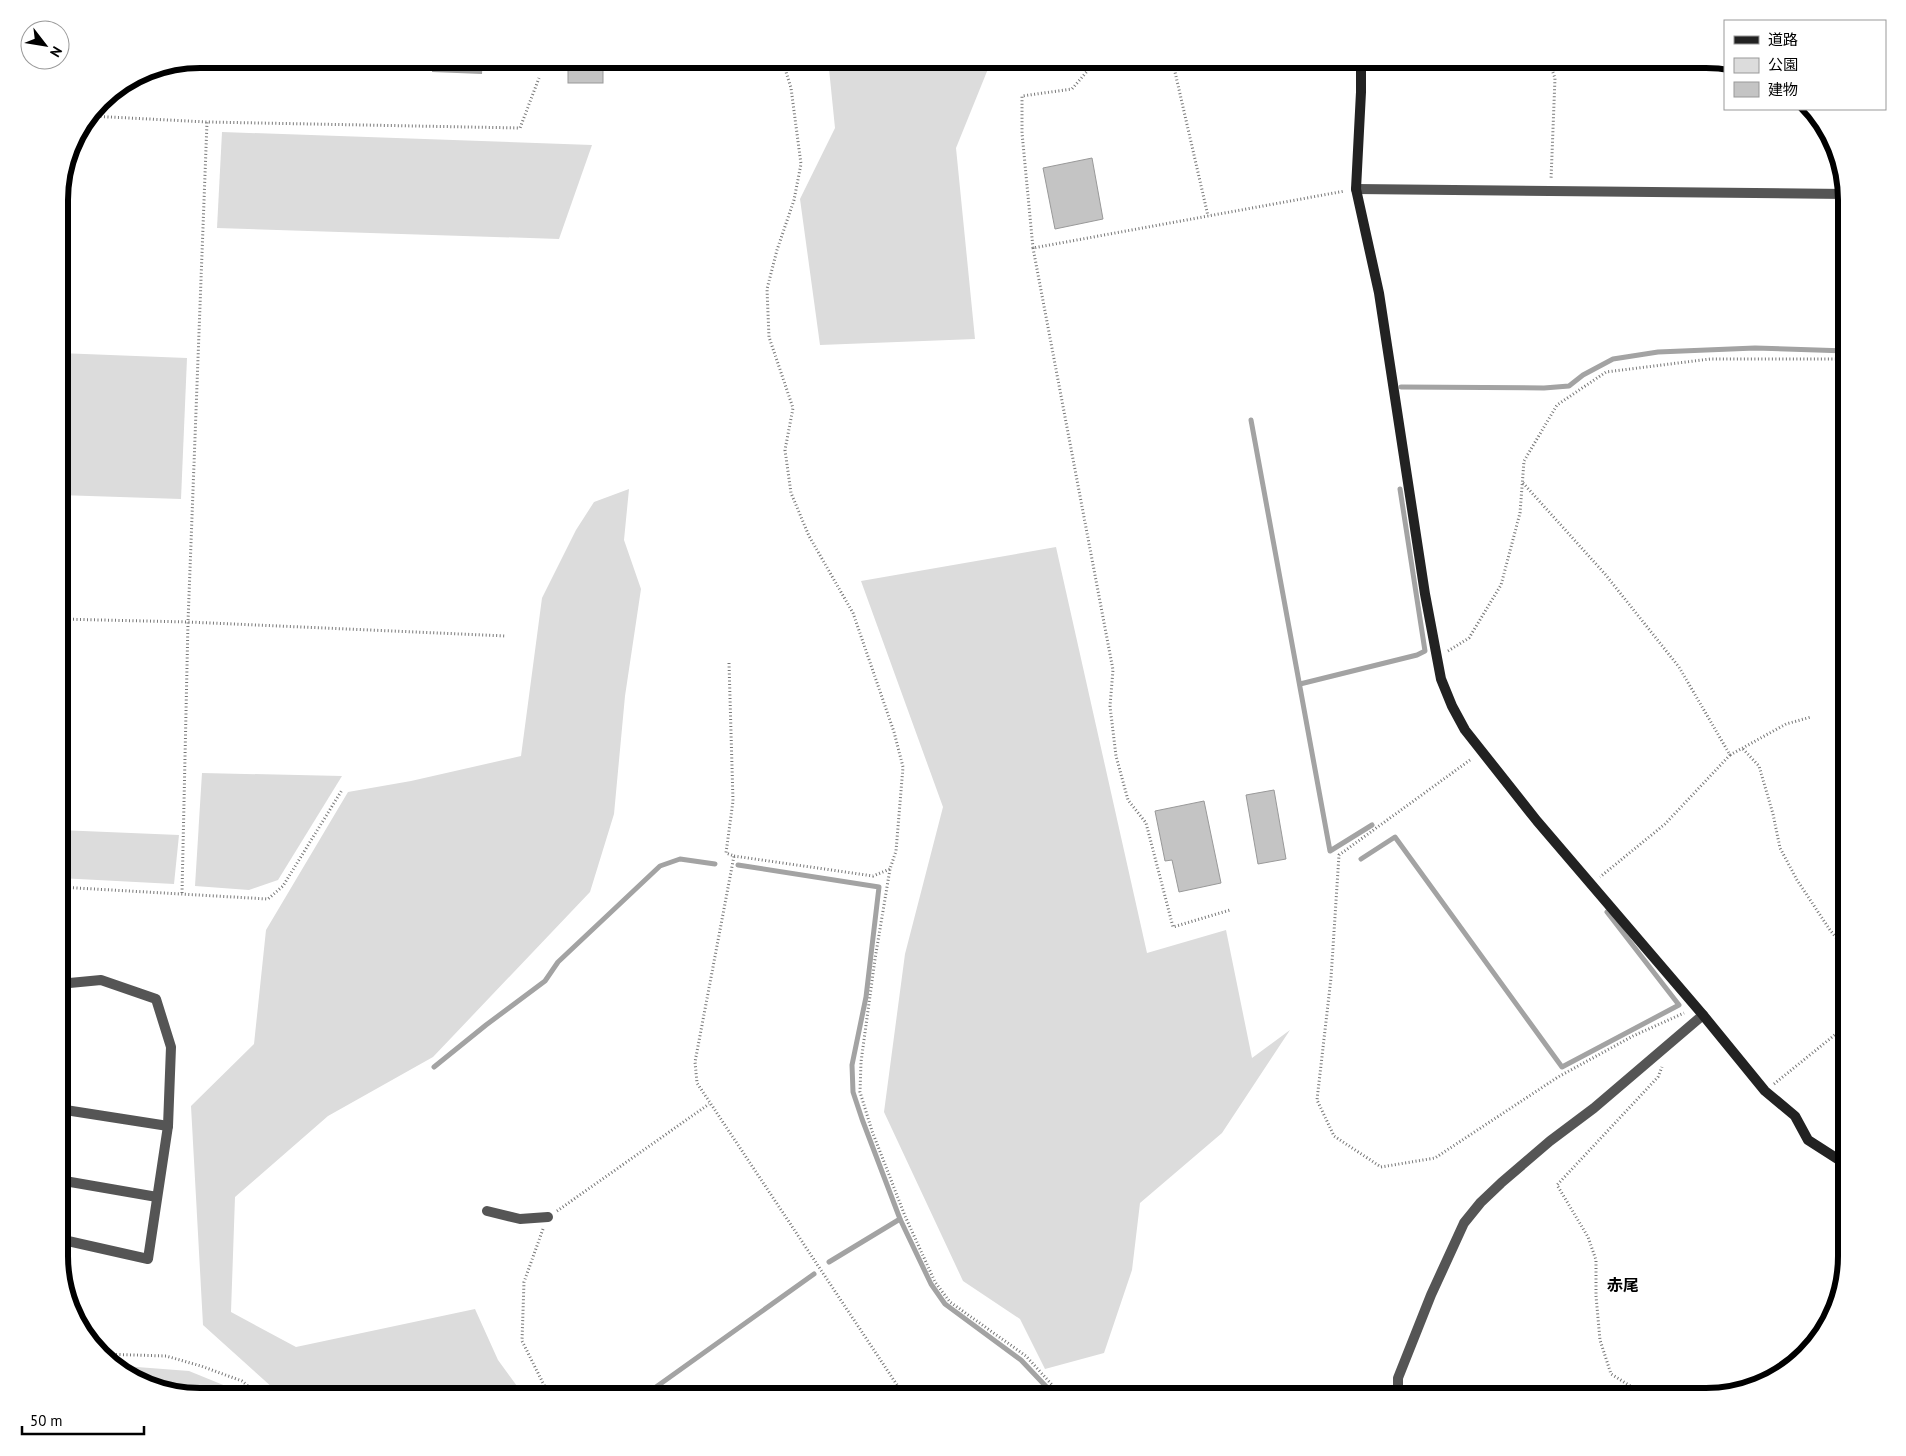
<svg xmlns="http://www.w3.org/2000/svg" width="1906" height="1456" font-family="'PT Sans','Noto Sans JP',sans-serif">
	<rect width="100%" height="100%" fill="#fff"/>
	<g fill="#dcdcdc">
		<polygon points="828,59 992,59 956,148 975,339 820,345 800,199 835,128"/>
		<polygon points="222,132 592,145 559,239 217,228"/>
		<polygon points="59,353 187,358 181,499 59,495"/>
		<polygon points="629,489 624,540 641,589 625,696 614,814 590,892 433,1057 328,1116 235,1197 231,1312 296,1347 475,1309 498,1360 525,1397 283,1397 203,1325 191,1106 254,1044 266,930 348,792 411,781 521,756 542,598 576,530 594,502"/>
		<polygon points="1056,547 1147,953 1226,930 1252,1058 1290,1030 1222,1133 1140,1203 1132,1270 1104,1353 1045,1369 1020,1319 963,1281 884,1112 905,954 943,807 861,581"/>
		<polygon points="202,773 342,776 278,880 249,890 195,886"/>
		<polygon points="59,830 179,835 174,884 59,878"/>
		<polygon points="111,1365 189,1371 238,1391 246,1397 199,1397 154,1390 114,1368"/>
	</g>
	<polygon fill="#a3a3a3" points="433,59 483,59 482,74 432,72"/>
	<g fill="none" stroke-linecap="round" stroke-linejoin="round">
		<g stroke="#a3a3a3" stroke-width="5">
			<polyline points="1401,387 1544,388 1569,386 1583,375 1613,359 1658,352 1755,348 1847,351"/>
			<polyline points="1251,420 1330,851 1372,825"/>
			<polyline points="1300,684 1417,655 1425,651 1400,489"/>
			<polyline points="1361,859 1395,837 1562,1067 1679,1005 1607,912"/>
			<polyline points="738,865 879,887 866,997 852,1065 853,1092 862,1119 900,1219 829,1262"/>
			<polyline points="434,1067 486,1025 545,981 558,962 660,866 680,859 715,864"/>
			<polyline points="900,1219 931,1284 945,1304 1021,1360 1056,1397"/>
			<polyline points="642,1397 814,1274"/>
		</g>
	</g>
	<g fill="#c4c4c4" stroke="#999">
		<rect x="568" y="59" width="35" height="24"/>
		<polygon points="1092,158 1103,219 1055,229 1043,168"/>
		<polygon points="1274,790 1286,859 1258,864 1246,795"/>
		<polygon points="1204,801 1221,883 1179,892 1172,860 1165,861 1155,811"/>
	</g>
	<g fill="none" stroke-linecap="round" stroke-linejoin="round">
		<g stroke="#777" stroke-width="3" stroke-dasharray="1 2.5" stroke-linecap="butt">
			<polyline points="782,59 791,88 801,164 794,200 777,250 767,289 769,337 793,408 785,450 791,493 809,536 853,613 894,732 903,767 896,851 890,869 875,959 861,1062 860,1092 872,1131 905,1216 935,1282 950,1302 1026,1356 1063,1397"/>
			<polyline points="1089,59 1089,69 1072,89 1022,96 1022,133 1033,248 1345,191"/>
			<polyline points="1172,59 1208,216"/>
			<polyline points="1548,59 1555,78 1551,180"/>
			<polyline points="90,116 207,122 520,128 539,78"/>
			<polyline points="1033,248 1113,670 1110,706 1116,756 1128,800 1146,823 1173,927 1230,910"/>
			<polyline points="1523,483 1605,574 1679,667 1730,755 1665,824 1600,877"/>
			<polyline points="59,619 188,622 506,636"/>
			<polyline points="1448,651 1469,638 1501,585 1520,513 1524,461 1557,405 1606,372 1710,359 1847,359"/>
			<polyline points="729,663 733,801 726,853 734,856 695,1062 697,1083 905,1397"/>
			<polyline points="1743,749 1759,766 1773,814 1780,848 1797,880 1830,930 1847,951"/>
			<polyline points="1730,755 1786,724 1811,717"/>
			<polyline points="1470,760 1339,855 1331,978 1317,1100 1334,1136 1381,1167 1435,1158 1558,1077 1633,1036 1684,1013"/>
			<polyline points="734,856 873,876 890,869"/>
			<polyline points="59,887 268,899 283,886 342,790"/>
			<polyline points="182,893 188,622 207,122"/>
			<polyline points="1774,1084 1847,1025"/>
			<polyline points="557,1211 709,1104"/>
			<polyline points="543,1229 524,1282 522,1341 550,1397"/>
			<polyline points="102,1354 166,1356 201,1366 242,1381 261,1397"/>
			<polyline points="1648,1397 1611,1374 1600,1340 1596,1296 1596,1260 1588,1237 1557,1185 1658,1077 1662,1067"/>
		</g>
		<g stroke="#555" stroke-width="10">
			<polyline points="59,984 101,980 156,999 171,1047 168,1126"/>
			<polyline points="59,1180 157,1197"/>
			<polyline points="487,1211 520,1219 548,1217"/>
			<polyline points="59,1239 148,1259 168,1126 59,1109"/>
		</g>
		<g stroke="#555" stroke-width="10">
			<polyline points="1356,189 1846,194"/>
			<polyline points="1398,1397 1398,1378 1431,1295 1464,1223 1481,1202 1501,1183 1550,1141 1594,1108 1703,1015"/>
		</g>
		<polyline stroke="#222" stroke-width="10" points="1361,59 1361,92 1356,189 1379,293 1425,594 1441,679 1452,706 1465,730 1537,821 1703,1015 1765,1091 1795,1116 1808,1140 1847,1165"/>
	</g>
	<g text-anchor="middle" stroke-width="4.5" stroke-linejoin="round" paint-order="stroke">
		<g font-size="16" font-weight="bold" fill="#000" stroke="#fff">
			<text x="1623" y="1291">赤尾</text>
		</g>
	</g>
	<path d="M0 0H1906V1456H0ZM200 68H1706A132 132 0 0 1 1838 200V1256A132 132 0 0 1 1706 1388H200A132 132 0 0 1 68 1256V200A132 132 0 0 1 200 68Z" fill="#fff" fill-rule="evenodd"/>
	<path fill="none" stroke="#000" stroke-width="6" d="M200 68H1706A132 132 0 0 1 1838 200V1256A132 132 0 0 1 1706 1388H200A132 132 0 0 1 68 1256V200A132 132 0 0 1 200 68Z"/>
	<rect x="1724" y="20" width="162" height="90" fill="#ffffff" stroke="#999999"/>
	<rect x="1734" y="36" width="25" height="8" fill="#222222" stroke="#999999"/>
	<text x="1768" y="45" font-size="15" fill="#000000">道路</text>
	<rect x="1734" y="58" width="25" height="15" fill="#dcdcdc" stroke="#999999"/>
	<text x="1768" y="70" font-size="15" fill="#000000">公園</text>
	<rect x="1734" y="82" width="25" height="15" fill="#c4c4c4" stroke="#999999"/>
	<text x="1768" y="95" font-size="15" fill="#000000">建物</text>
	<g transform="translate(45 45) rotate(121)"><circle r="24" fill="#ffffff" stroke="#999999"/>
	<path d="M0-4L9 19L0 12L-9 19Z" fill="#000000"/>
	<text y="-8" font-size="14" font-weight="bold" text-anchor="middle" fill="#000000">N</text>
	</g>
	<path d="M22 1426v8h122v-8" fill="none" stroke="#000000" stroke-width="2.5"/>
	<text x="30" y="1426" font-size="15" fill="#000000" stroke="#ffffff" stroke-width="4" paint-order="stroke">50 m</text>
</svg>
